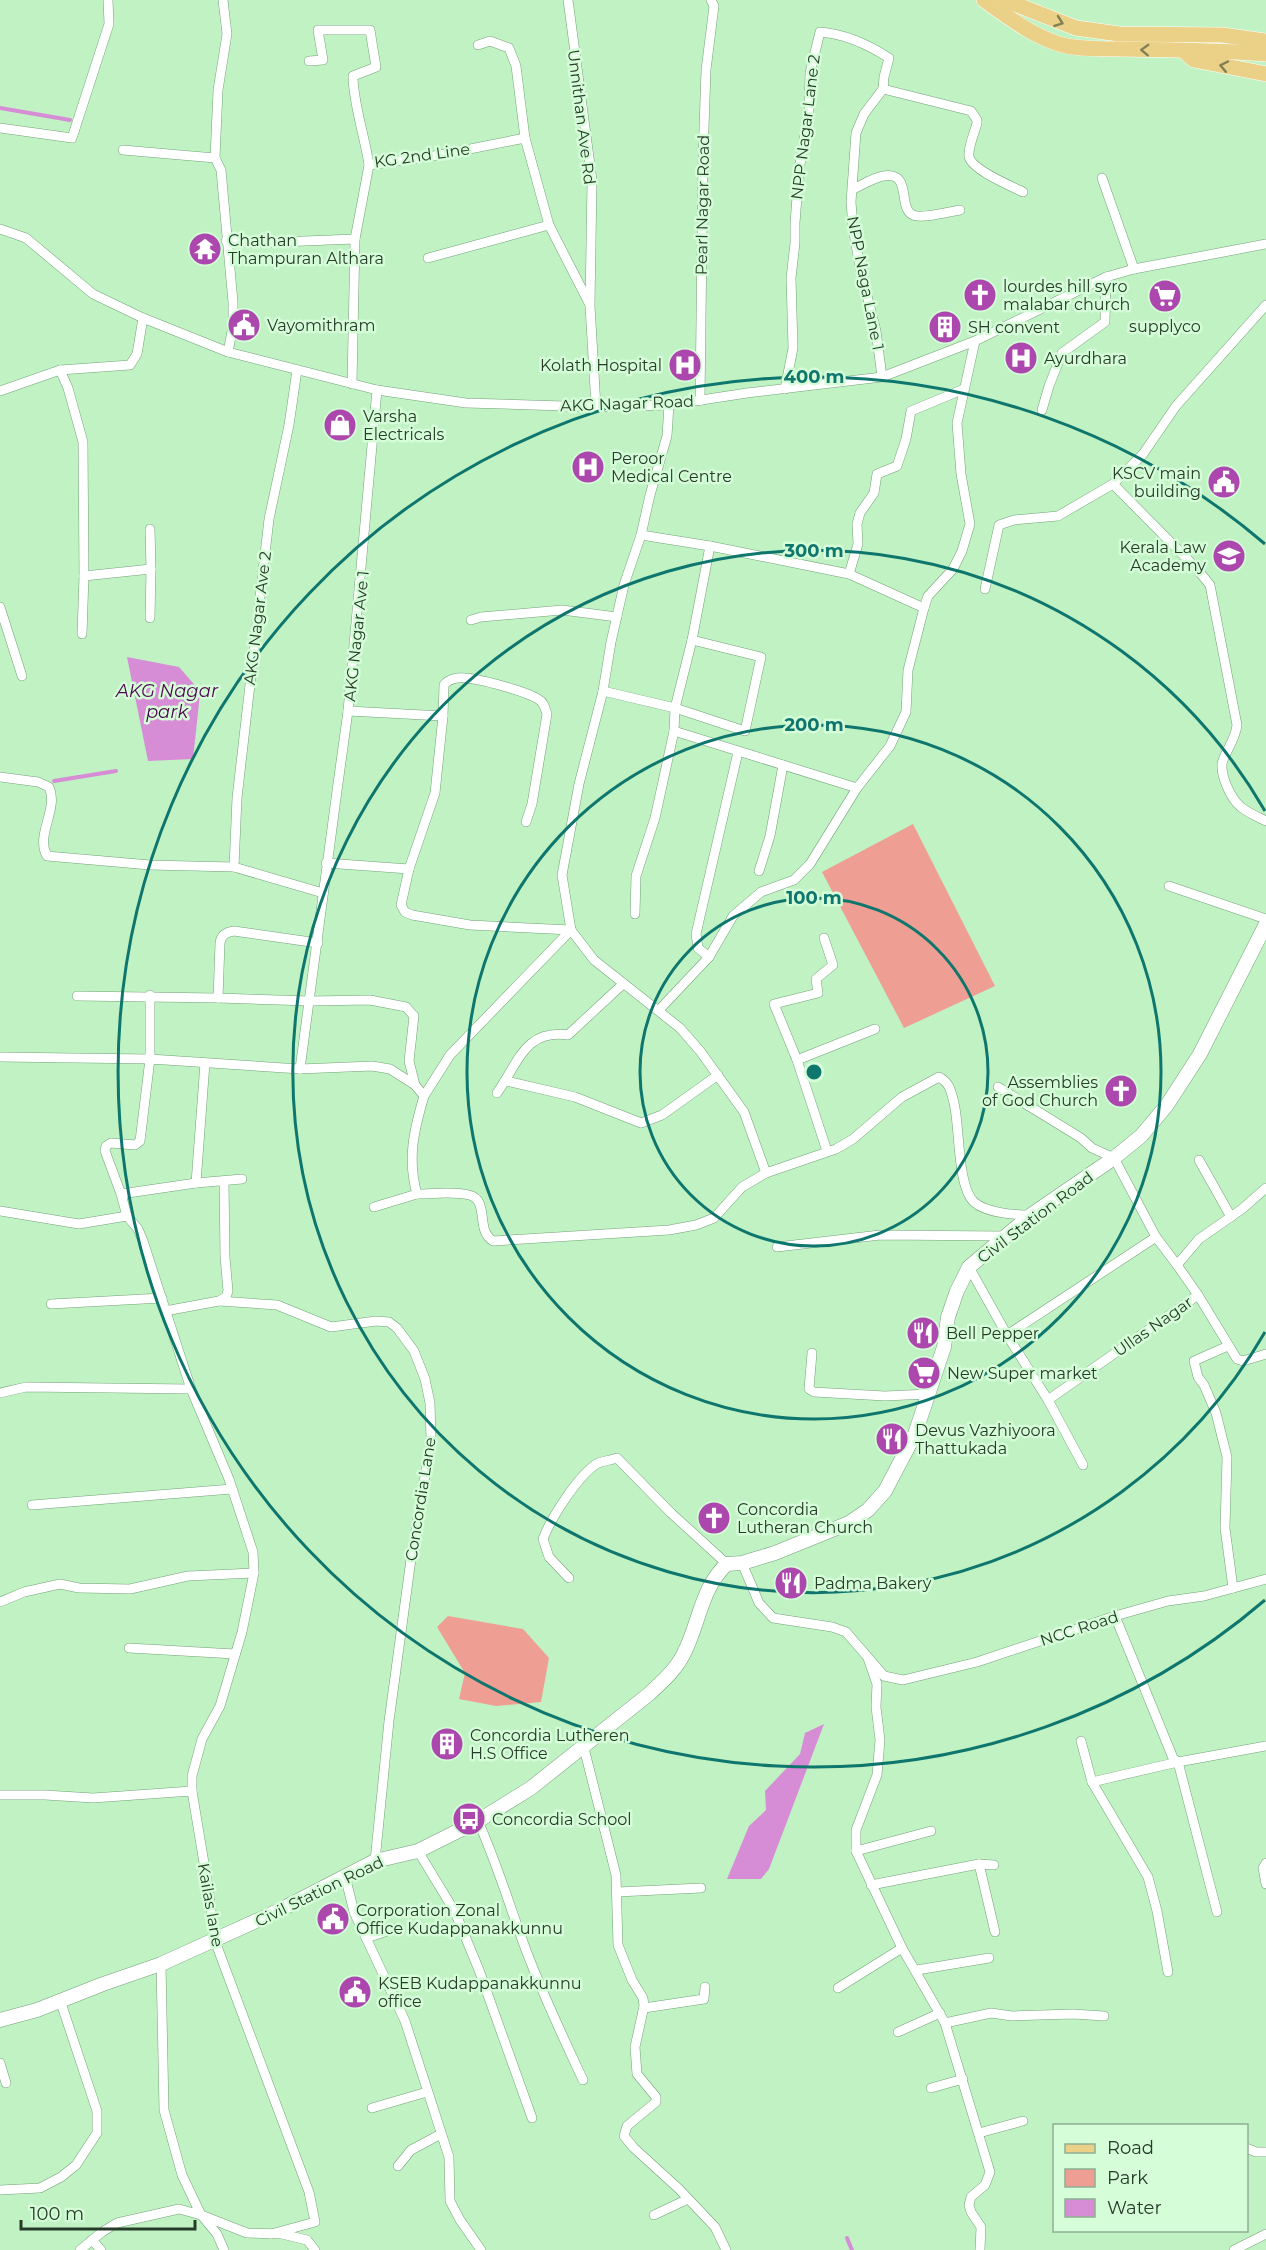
<svg xmlns="http://www.w3.org/2000/svg" width="1266" height="2250" font-family="Montserrat,sans-serif">
	<rect width="100%" height="100%" fill="#c0f2c4"/>
	<g fill="#ef9e94">
		<polygon points="913,824 995,986 904,1028 822,872"/>
		<polygon points="448,1616 523,1629 549,1658 541,1702 496,1706 459,1699 465,1673 437,1627"/>
	</g>
	<g fill="#d78dd6">
		<polygon points="127,657 179,667 193,683 200,694 193,759 148,761"/>
		<polygon points="824,1724 769,1869 761,1879 727,1879 749,1826 766,1810 765,1791 800,1754 805,1733"/>
	</g>
	<g fill="none" stroke-linecap="round" stroke-linejoin="round">
		<g stroke="#d78dd6" stroke-width="4">
			<polyline points="0,108 70,120"/>
			<polyline points="54,781 116,771"/>
			<polyline points="847,2238 852,2250"/>
		</g>
		<g stroke="#73a378" stroke-width="10">
			<g id="street">
				<polyline points="568,0 592,180 590,306 596,407"/>
				<polyline points="478,45 490,41 509,48 516,66 525,138"/>
				<path d="M 309,61 L 323,60 L 318,30 L 370,30 L 376,67 L 353,76 C 353,103 365,137 369,165 L 440,155 L 525,138 L 549,225"/>
				<path d="M 883,89 L 971,111 L 977,120 L 977,123 C 975,132 968,146 969,156 C 970,169 1011,186 1023,192"/>
				<polyline points="0,128 72,138 109,24 108,0"/>
				<polyline points="123,150 215,158 221,170 233,302 233,326 228,352"/>
				<polyline points="215,158 218,90 227,34 223,0"/>
				<polyline points="1102,178 1134,269"/>
				<path d="M 853,189 C 862,185 873,178 883,176 C 913,171 897,208 913,215 C 921,219 949,212 960,210"/>
				<polyline points="0,229 26,238 93,294 143,318 228,352 377,390 466,403 596,407 669,405 747,393 882,377 975,341 1106,277 1134,269 1266,244"/>
				<polyline points="226,241 254,243 355,239"/>
				<polyline points="428,258 549,225 589,303"/>
				<polyline points="60,370 68,388 83,442 84,576 82,634"/>
				<polyline points="882,377 876,331 860,268 853,227 851,202 856,133 864,114 883,89"/>
				<polyline points="352,384 355,239 369,165"/>
				<path d="M 785,389 L 793,348 L 791,278 L 795,243 L 795,223 L 799,171 L 809,109 L 810,73 L 820,32 C 845,34 869,45 889,58 L 884,77 L 883,89"/>
				<path d="M 377,390 L 348,711 L 443,716 L 444,685 C 448,679 458,677 465,678 C 480,679 525,691 538,699 C 544,702 545,708 547,714 L 532,804 L 526,822"/>
				<polyline points="0,391 60,370 130,365 137,354 143,318"/>
				<polyline points="700,401 703,157 706,70 714,6 711,0"/>
				<polyline points="669,405 667,436 650,495 641,535 624,585 611,642 603,691 579,784 562,875 571,930 594,960 680,1028 700,1051 744,1112 766,1173"/>
				<polyline points="1042,410 1049,386 1062,353 1105,322 1106,277"/>
				<path d="M 1113,484 L 1197,569 L 1210,585 L 1237,725 C 1235,742 1224,752 1222,764 C 1221,777 1231,799 1241,807 C 1248,813 1258,817 1266,821"/>
				<polyline points="150,529 151,569"/>
				<polyline points="641,535 710,546 849,574 924,608"/>
				<polyline points="849,574 858,544 857,524 860,513 874,493 877,474 897,466 906,439 911,411 964,389"/>
				<polyline points="84,576 151,569 150,618"/>
				<polyline points="985,589 999,525 1014,520 1058,516 1113,484 1143,454 1176,406 1266,305"/>
				<polyline points="0,607 22,676"/>
				<polyline points="471,620 481,617 562,610 617,617"/>
				<polyline points="603,691 675,708 745,731 761,657 692,640"/>
				<polyline points="674,731 857,788"/>
				<path d="M 0,777 L 38,782 L 49,787 C 59,809 35,835 47,856 L 150,865 L 234,867 L 323,893"/>
				<polyline points="326,863 409,869 401,905 405,912 412,915 470,925 571,930"/>
				<polyline points="234,867 237,798 269,519 289,425 297,370"/>
				<polyline points="409,869 435,793 443,716"/>
				<polyline points="759,871 770,836 783,765"/>
				<polyline points="1169,886 1266,919"/>
				<polyline points="635,914 636,876 655,818 674,731 675,708 692,640 710,546"/>
				<polyline points="824,938 833,965 816,979 818,993 774,1004 797,1060 827,1151"/>
				<path d="M 318,943 L 234,931 C 226,932 221,935 220,943 L 218,998 L 310,1001 L 370,1000 L 406,1007 L 414,1016 L 409,1061 L 415,1085 L 424,1096 C 414,1130 407,1159 417,1194 C 433,1194 453,1191 469,1195 C 490,1200 475,1230 493,1241 L 669,1230 L 696,1225 L 714,1218 L 742,1187 L 766,1173 L 836,1149 L 853,1139 L 902,1097 L 939,1077 C 950,1083 951,1091 954,1103 C 960,1127 957,1186 974,1202 C 986,1213 1015,1215 1031,1215"/>
				<polyline points="709,957 698,948 696,934 738,752"/>
				<polyline points="77,996 218,998"/>
				<polyline points="659,1010 709,957 733,916 761,892 794,880 810,864 857,788 890,746 906,712 908,670 924,608 928,596 953,569 962,551 970,524 961,474 957,423 975,341"/>
				<polyline points="0,1057 150,1059 150,995"/>
				<polyline points="797,1060 875,1029"/>
				<polyline points="300,1069 372,1066 390,1069 415,1085"/>
				<polyline points="506,1081 575,1097 641,1123 662,1115 718,1075"/>
				<polyline points="998,1087 1081,1138 1092,1148 1114,1158 1156,1237 1177,1265 1199,1239 1242,1209 1266,1188"/>
				<path d="M 497,1093 C 518,1064 524,1029 568,1035 L 623,984"/>
				<polyline points="424,1096 450,1055 571,930"/>
				<polyline points="1199,1160 1231,1217"/>
				<polyline points="196,1183 205,1063"/>
				<polyline points="121,1194 196,1183 242,1179"/>
				<polyline points="374,1207 417,1194"/>
				<polyline points="0,1211 79,1224 127,1216"/>
				<polyline points="777,1247 880,1235 1005,1236"/>
				<polyline points="969,1267 1007,1335 1048,1400 1083,1465"/>
				<polyline points="1198,1295 1237,1359 1243,1361 1266,1354"/>
				<polyline points="219,1301 277,1305 331,1327 376,1321 389,1322 397,1328 414,1351 425,1379 430,1403 431,1440 411,1559 389,1721 375,1861"/>
				<polyline points="51,1304 162,1298"/>
				<polyline points="165,1311 219,1301 226,1297 228,1291 225,1257 224,1181"/>
				<polyline points="1007,1335 1156,1237"/>
				<polyline points="1228,1346 1194,1361 1198,1377 1204,1385 1216,1413 1227,1457 1225,1528 1233,1588"/>
				<polyline points="812,1353 809,1389 814,1392 885,1396 929,1394"/>
				<polyline points="0,1393 26,1387 191,1389"/>
				<polyline points="1048,1400 1198,1295 1177,1265"/>
				<polyline points="32,1505 232,1489"/>
				<polyline points="742,1563 759,1603 773,1618 832,1627 846,1632 884,1676 903,1680 977,1662 1115,1616 1168,1601 1204,1596 1266,1579"/>
				<path d="M 569,1578 L 549,1557 L 543,1539 C 551,1518 579,1474 598,1463 C 604,1461 611,1460 617,1458 L 671,1513 L 727,1564"/>
				<polyline points="0,1602 24,1592 60,1584 79,1588 130,1589 188,1576 254,1573"/>
				<polyline points="1115,1616 1173,1758 1178,1762 1266,1746"/>
				<polyline points="129,1648 235,1654"/>
				<polyline points="868,1658 877,1684 876,1707 880,1740 877,1775 856,1830 856,1851 902,1948 945,2023 990,2172 985,2185 971,2197 969,2205 971,2212 981,2227 980,2250"/>
				<polyline points="1081,1741 1092,1782 1148,1877 1157,1911 1168,1972"/>
				<polyline points="584,1748 616,1875 618,1945 632,1980 643,1998 644,2006 635,2047 637,2074 656,2097 656,2102 627,2126 624,2136 634,2148 679,2189 715,2227 726,2250"/>
				<polyline points="1092,1782 1178,1762 1217,1912"/>
				<path d="M 192,1791 L 192,1776 L 202,1739 L 220,1706 L 242,1632 L 254,1573 L 253,1552 L 229,1479 L 191,1389 L 143,1241 L 138,1229 L 127,1216 L 121,1194 L 105,1151 L 106,1146 L 111,1143 L 135,1145 L 140,1141 L 150,1059 L 300,1069 C 317,949 331,830 348,711"/>
				<polyline points="0,1795 45,1795 93,1798 192,1791 208,1887 215,1941 309,2192 315,2222 271,2234"/>
				<path d="M 478,1821 C 496,1861 508,1901 523,1942 C 540,1989 562,2035 583,2080"/>
				<polyline points="418,1851 455,1912 479,1970 532,2118"/>
				<polyline points="856,1851 931,1831"/>
				<polyline points="1266,1863 1263,1868 1266,1884"/>
				<polyline points="979,1864 995,1932"/>
				<polyline points="345,1876 354,1912 405,2021 449,2157 450,2201 460,2220 481,2250"/>
				<polyline points="871,1885 979,1864 994,1865"/>
				<polyline points="617,1892 701,1888"/>
				<polyline points="366,1938 397,1928"/>
				<polyline points="917,1970 989,1958"/>
				<polyline points="838,1988 902,1948"/>
				<polyline points="644,2008 704,1999 705,1987"/>
				<polyline points="945,2023 991,2013 1012,2016 1073,2014 1104,2016"/>
				<polyline points="898,2032 940,2013"/>
				<polyline points="0,2063 6,2083"/>
				<polyline points="931,2088 963,2079"/>
				<polyline points="372,2108 427,2092"/>
				<polyline points="979,2133 1023,2121"/>
				<polyline points="1246,2148 1256,2152 1266,2152"/>
				<polyline points="398,2166 411,2150 441,2134"/>
				<polyline points="0,2190 40,2188 61,2177 76,2165 97,2133 97,2111 60,2000"/>
				<polyline points="201,2215 247,2233 282,2234 307,2240 315,2250"/>
				<polyline points="654,2215 688,2199"/>
				<polyline points="203,2217 217,2234 224,2250"/>
				<polyline points="92,2240 101,2250"/>
				<polyline points="80,2250 102,2232 117,2223 179,2209 201,2215 182,2175 164,2110 161,1964"/>
				<polyline points="1234,2250 1266,2234"/>
			</g>
		</g>
		<g stroke="#73a378" stroke-width="15">
			<path id="secondary" d="M 0,2020 L 37,2010 L 103,1984 L 161,1964 L 278,1911 L 375,1861 L 418,1851 L 478,1821 L 531,1788 L 649,1694 C 663,1681 677,1669 685,1651 C 699,1623 702,1586 727,1564 L 742,1563 L 775,1553 L 849,1523 L 868,1510 L 885,1491 L 915,1434 L 944,1347 L 948,1317 L 957,1291 L 969,1267 L 1031,1215 L 1114,1158 L 1141,1136 L 1167,1105 L 1200,1054 L 1266,924"/>
		</g>
		<g stroke="#fff" stroke-width="16">
			<g id="primary">
				<path d="M 984,0 C 1008,17 1031,35 1059,44 C 1078,50 1099,48 1119,49 C 1168,50 1217,50 1266,54"/>
				<polyline points="1005,0 1076,28 1119,34 1222,35 1266,41"/>
				<polyline points="1186,53 1194,60 1266,74"/>
			</g>
		</g>
		<use href="#street" stroke="#fff" stroke-width="9"/>
		<use href="#secondary" stroke="#fff" stroke-width="14"/>
		<use href="#primary" stroke="#ebd088" stroke-width="15"/>
	</g>
	<defs><path id="oneway-chevron" d="M-2-3.5L2.5 0L-2 3.5" fill="none" stroke-width="1.6" stroke-linecap="round" stroke-linejoin="round" transform="scale(1.5)"/></defs>
	<g stroke="#7f7e54">
		<use href="#oneway-chevron" transform="translate(1059 22) rotate(20)"/>
		<use href="#oneway-chevron" transform="translate(1145 50) rotate(-178)"/>
		<use href="#oneway-chevron" transform="translate(1224 66) rotate(-168)"/>
	</g>
	<g fill="none" stroke="#0f766e" stroke-width="3">
		<circle cx="814" cy="1072" r="174"/>
		<circle cx="814" cy="1072" r="347"/>
		<path d="M1265 1332A521 521 0 1 1 1265 811"/>
		<path d="M1265 1600A695 695 0 1 1 1265 544"/>
	</g>
	<defs>
		<g id="temple-disc" transform="scale(1.725)"><circle r="9.5" fill="#ac48ad" stroke="#d4fdd8"/><path d="M0-6L5-2H3V0L6.5 2.5H4V6H1.5V3h-3V6H-4V2.5H-6.5L-3 0V-2H-5Z" fill="#fff"/></g>
		<g id="church-disc" transform="scale(1.725)"><circle r="9.5" fill="#ac48ad" stroke="#d4fdd8"/><path d="M-1.2-6h2.4v3.5h3.3v2.4h-3.3V6h-2.4V-.1h-3.3v-2.4h3.3Z" fill="#fff"/></g>
		<g id="supermarket-disc" transform="scale(1.725)"><circle r="9.5" fill="#ac48ad" stroke="#d4fdd8"/><path d="M-6-5.5h2.5l.6 2H6L4.5 2H-2.5L-4.4-4H-6ZM-1.5 3.2a1.3 1.3 0 1 0 .1 0ZM3 3.2a1.3 1.3 0 1 0 .1 0Z" fill="#fff"/></g>
		<g id="civic-disc" transform="scale(1.725)"><circle r="9.5" fill="#ac48ad" stroke="#d4fdd8"/><path d="M-.6-6.5H3V-4.5H.6V-3L4-1V1h2V6H-6V1h2V-1L-.6-3ZM-1.2 2.5V6h2.4V2.5Z" fill="#fff"/></g>
		<g id="building-disc" transform="scale(1.725)"><circle r="9.5" fill="#ac48ad" stroke="#d4fdd8"/><path d="M-4-6H4V6H1V3H-1V6H-4ZM-2.5-4.3h1.7v1.8h-1.7ZM.8-4.3h1.7v1.8H.8ZM-2.5-1h1.7V.8h-1.7ZM.8-1h1.7V.8H.8Z" fill="#fff"/></g>
		<g id="hospital-disc" transform="scale(1.725)"><circle r="9.5" fill="#ac48ad" stroke="#d4fdd8"/><path d="M-5-5h3v3.5h4V-5h3V5h-3V1.5h-4V5h-3Z" fill="#fff"/></g>
		<g id="shop-disc" transform="scale(1.725)"><circle r="9.5" fill="#ac48ad" stroke="#d4fdd8"/><path d="M-5-2.5h2.3a2.7 3.5 0 0 1 5.4 0H5L5.5 6h-11ZM-1.5-2.5h3a1.5 2.3 0 0 0-3 0Z" fill="#fff"/></g>
		<g id="university-disc" transform="scale(1.725)"><circle r="9.5" fill="#ac48ad" stroke="#d4fdd8"/><path d="M0-5L7-2L0 1L-7-2ZM-4 1L0 2.5L4 1V4Q0 6-4 4Z" fill="#fff"/></g>
		<g id="restaurant-disc" transform="scale(1.725)"><circle r="9.5" fill="#ac48ad" stroke="#d4fdd8"/><path d="M-5-6h1v4h1v-4h1v4h1v-4h1v5L-1.5 .5V6h-2V.5L-5-1ZM5-6V6H3V1.5H1.5Q1.5-4 5-6Z" fill="#fff"/></g>
		<g id="bus-disc" transform="scale(1.725)"><circle r="9.5" fill="#ac48ad" stroke="#d4fdd8"/><path d="M-5-6H5V4H4V6H2V4H-2V6H-4V4H-5ZM-3.5-4V0h7V-4ZM-3.5 1.2v1.5H-2V1.2ZM2 1.2v1.5H3.5V1.2Z" fill="#fff"/></g>
	</defs>
	<g fill-rule="evenodd">
		<use href="#temple-disc" x="205" y="249"/>
		<use href="#church-disc" x="980" y="295"/>
		<use href="#supermarket-disc" x="1165" y="296"/>
		<use href="#civic-disc" x="244" y="325"/>
		<use href="#building-disc" x="945" y="327"/>
		<use href="#hospital-disc" x="1021" y="358"/>
		<use href="#hospital-disc" x="685" y="365"/>
		<use href="#shop-disc" x="340" y="425"/>
		<use href="#hospital-disc" x="588" y="467"/>
		<use href="#civic-disc" x="1224" y="482"/>
		<use href="#university-disc" x="1229" y="556"/>
		<use href="#church-disc" x="1121" y="1091"/>
		<use href="#restaurant-disc" x="923" y="1333"/>
		<use href="#supermarket-disc" x="924" y="1373"/>
		<use href="#restaurant-disc" x="892" y="1439"/>
		<use href="#church-disc" x="714" y="1518"/>
		<use href="#restaurant-disc" x="791" y="1583"/>
		<use href="#building-disc" x="447" y="1744"/>
		<use href="#bus-disc" x="469" y="1819"/>
		<use href="#civic-disc" x="333" y="1919"/>
		<use href="#civic-disc" x="355" y="1992"/>
	</g>
	<g text-anchor="middle" stroke-width="5" stroke-linejoin="round" paint-order="stroke">
		<g font-size="16" fill="#273b29" stroke="#d4fdd8">
			<text transform="translate(582 117) rotate(83)" y="6">Unnithan Ave Rd</text>
			<text transform="translate(805 127) rotate(-83)" y="6">NPP Nagar Lane 2</text>
			<text transform="translate(422 155) rotate(-8)" y="6">KG 2nd Line</text>
			<text transform="translate(702 205) rotate(-89)" y="6">Pearl Nagar Road</text>
			<text transform="translate(866 283) rotate(79)" y="6">NPP Naga Lane 1</text>
			<text transform="translate(627 403) rotate(-2)" y="6">AKG Nagar Road</text>
			<text transform="translate(257 618) rotate(-83)" y="6">AKG Nagar Ave 2</text>
			<text transform="translate(356 636) rotate(-84)" y="6">AKG Nagar Ave 1</text>
			<text transform="translate(1035 1217) rotate(-37)" y="6">Civil Station Road</text>
			<text transform="translate(1153 1326) rotate(-35)" y="6">Ullas Nagar</text>
			<text transform="translate(420 1499) rotate(-81)" y="6">Concordia Lane</text>
			<text transform="translate(1079 1628) rotate(-18)" y="6">NCC Road</text>
			<text transform="translate(319 1891) rotate(-26)" y="6">Civil Station Road</text>
			<text transform="translate(211 1905) rotate(80)" y="6">Kailas lane</text>
		</g>
		<g font-size="16" fill="#273b29" stroke="#d4fdd8" text-anchor="start">
			<text x="228" y="246">Chathan<tspan x="228" dy="18">Thampuran Althara</tspan></text>
			<text x="1003" y="292">lourdes hill syro<tspan x="1003" dy="18">malabar church</tspan></text>
			<text x="267" y="331">Vayomithram</text>
			<text x="1165" y="332" text-anchor="middle">supplyco</text>
			<text x="968" y="333">SH convent</text>
			<text x="1044" y="364">Ayurdhara</text>
			<text x="662" y="371" text-anchor="end">Kolath Hospital</text>
			<text x="363" y="422">Varsha<tspan x="363" dy="18">Electricals</tspan></text>
			<text x="611" y="464">Peroor<tspan x="611" dy="18">Medical Centre</tspan></text>
			<text x="1201" y="479" text-anchor="end">KSCV main<tspan x="1201" dy="18">building</tspan></text>
			<text x="1206" y="553" text-anchor="end">Kerala Law<tspan x="1206" dy="18">Academy</tspan></text>
			<text x="1098" y="1088" text-anchor="end">Assemblies<tspan x="1098" dy="18">of God Church</tspan></text>
			<text x="946" y="1339">Bell Pepper</text>
			<text x="947" y="1379">New Super market</text>
			<text x="915" y="1436">Devus Vazhiyoora<tspan x="915" dy="18">Thattukada</tspan></text>
			<text x="737" y="1515">Concordia<tspan x="737" dy="18">Lutheran Church</tspan></text>
			<text x="814" y="1589">Padma Bakery</text>
			<text x="470" y="1741">Concordia Lutheren<tspan x="470" dy="18">H.S Office</tspan></text>
			<text x="492" y="1825">Concordia School</text>
			<text x="356" y="1916">Corporation Zonal<tspan x="356" dy="18">Office Kudappanakkunnu</tspan></text>
			<text x="378" y="1989">KSEB Kudappanakkunnu<tspan x="378" dy="18">office</tspan></text>
		</g>
		<g font-size="18" font-style="italic" fill="#4d084e" stroke="#d4fdd8">
			<text x="167" y="697">AKG Nagar<tspan x="167" dy="21">park</tspan></text>
		</g>
	</g>
	<circle cx="814" cy="1072" r="9" fill="#0f766e" stroke="#d4fdd8" stroke-width="3"/>
	<g font-size="18" text-anchor="middle" font-weight="bold" fill="#0f766e" stroke="#d4fdd8" stroke-width="5" stroke-linejoin="round" paint-order="stroke">
		<text x="814" y="383">400 m</text>
		<text x="814" y="557">300 m</text>
		<text x="814" y="731">200 m</text>
		<text x="814" y="904">100 m</text>
	</g>
	<rect x="1053" y="2124" width="195" height="108" fill="#d4fdd8" stroke="#8faf92" stroke-width="1.5"/>
	<rect x="1065" y="2144" width="30" height="9" fill="#ebd088" stroke="#8faf92" stroke-width="1.5"/>
	<text x="1107" y="2154" font-size="18" fill="#273b29">Road</text>
	<rect x="1065" y="2169" width="30" height="18" fill="#ef9e94" stroke="#8faf92" stroke-width="1.5"/>
	<text x="1107" y="2184" font-size="18" fill="#273b29">Park</text>
	<rect x="1065" y="2199" width="30" height="18" fill="#d78dd6" stroke="#8faf92" stroke-width="1.5"/>
	<text x="1107" y="2214" font-size="18" fill="#273b29">Water</text>
	<path d="M21 2220v9h174v-9" fill="none" stroke="#273b29" stroke-width="3"/>
	<text x="30" y="2220" font-size="18" fill="#273b29" stroke="#d4fdd8" stroke-width="4.5" paint-order="stroke">100 m</text>
</svg>
